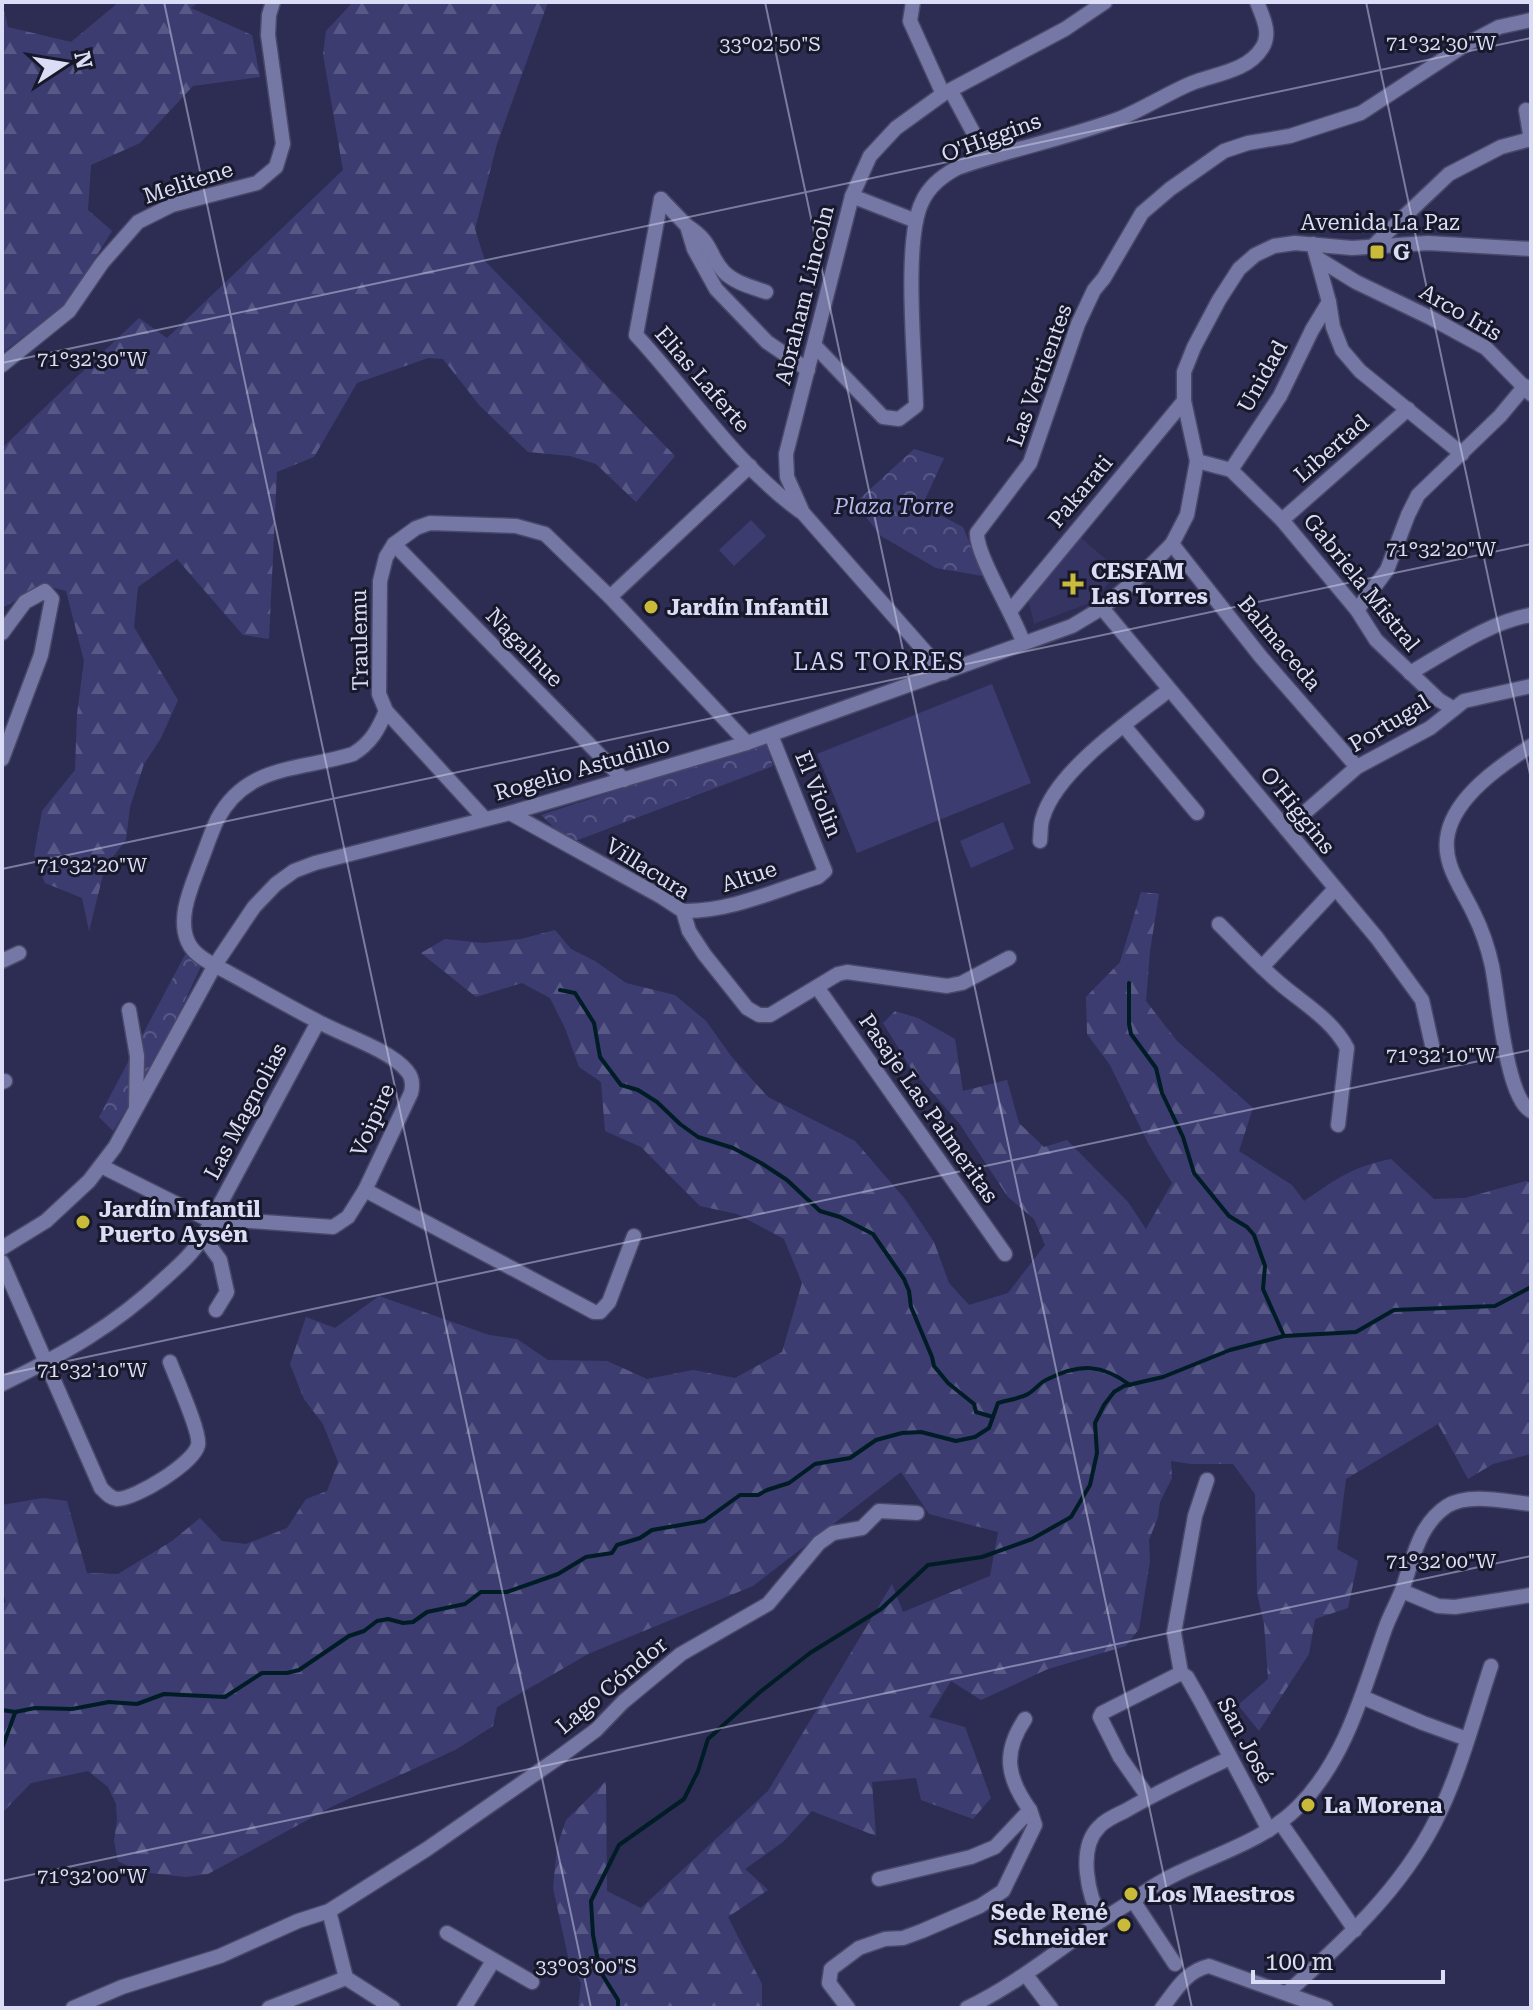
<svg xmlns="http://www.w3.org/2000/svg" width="1533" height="2010" font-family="'Roboto Serif',serif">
	<defs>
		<pattern id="forest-firs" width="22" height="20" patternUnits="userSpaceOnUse" patternTransform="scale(2)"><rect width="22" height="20" fill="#3d3c71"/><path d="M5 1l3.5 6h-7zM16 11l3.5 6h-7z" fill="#585886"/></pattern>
		<pattern id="park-crowns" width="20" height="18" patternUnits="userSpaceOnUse" patternTransform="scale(2)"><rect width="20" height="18" fill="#3d3c71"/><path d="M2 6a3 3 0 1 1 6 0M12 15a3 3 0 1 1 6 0" fill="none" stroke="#585886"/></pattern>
	</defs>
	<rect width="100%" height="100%" fill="#2d2d54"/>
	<polygon fill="#353462" points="1079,536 1119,571 1092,602 1034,624 1028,598"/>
	<g fill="#3d3c71">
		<polygon points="751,520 766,536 734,566 719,550"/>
		<polygon points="992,684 1031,783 857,853 817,754"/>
		<polygon points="1003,822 1014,849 971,868 960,841"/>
	</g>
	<g fill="url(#forest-firs)">
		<polygon points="2,2 8,27 71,42 119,2 199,2 191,8 252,35 260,77 193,86 140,143 91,165 88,210 112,231 67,303 2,353"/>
		<polygon points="353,2 548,2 497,144 475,229 485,261 675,456 636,502 596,464 570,456 528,452 480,406 443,359 428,358 357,383 314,457 277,472 269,639 243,635 177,559 138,587 134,627 178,700 161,738 144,764 130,807 126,840 105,867 89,931 82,898 45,883 34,855 42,811 75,770 77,714 84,661 66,591 43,585 2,608 2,448 139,318 167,338 343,170 323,54 326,31"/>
		<path d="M 1141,892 L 1159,894 L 1150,951 L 1146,1001 L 1177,1041 L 1253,1108 L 1239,1151 L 1292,1185 L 1304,1201 C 1337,1179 1351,1167 1391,1159 L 1434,1199 L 1465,1198 L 1526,1181 L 1531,1182 L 1531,1454 L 1493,1464 L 1468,1479 L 1438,1424 L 1346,1479 L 1337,1549 L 1358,1561 L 1348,1608 L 1315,1619 L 1309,1654 L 1259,1731 L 1238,1705 L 1268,1679 L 1264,1624 L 1257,1593 L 1255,1494 L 1233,1464 L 1191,1464 L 1171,1461 L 1172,1478 L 1160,1502 L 1158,1517 L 1149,1540 L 1150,1561 L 1139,1629 L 1126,1646 L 1048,1669 L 981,1700 L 951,1681 L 929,1717 L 965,1727 L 991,1798 L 973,1819 L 921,1800 L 916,1778 L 872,1782 L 876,1836 L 812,1811 L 783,1842 L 745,1869 L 768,1890 L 728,1917 L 762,1984 L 762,2008 L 578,2008 L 581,1983 L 569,1961 L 553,1888 L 557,1847 L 566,1820 L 606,1781 L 607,1891 L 641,1908 L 768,1791 L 892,1584 L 903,1612 L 990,1576 L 998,1532 L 929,1514 L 901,1472 L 753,1586 L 588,1654 L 497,1707 L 493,1726 L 457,1749 L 333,1806 L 208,1874 L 186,1877 L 141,1872 L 118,1861 L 114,1841 L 117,1820 L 116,1804 L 108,1787 L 88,1771 L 31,1783 L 2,1813 L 2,1604 L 6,1602 L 2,1590 L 2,1505 L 43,1498 L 67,1501 L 87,1573 L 118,1574 L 172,1541 L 200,1518 L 222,1541 L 246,1544 L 287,1528 L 306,1499 L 327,1491 L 338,1462 L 323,1424 L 304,1399 L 290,1364 L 306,1317 L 335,1328 L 379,1296 L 489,1335 L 517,1339 L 548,1360 L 607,1361 L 647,1379 L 693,1370 L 735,1378 L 782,1352 L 802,1283 L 784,1239 L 737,1214 L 700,1206 L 641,1147 L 605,1131 L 601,1082 L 579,1067 L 565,1028 L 550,998 L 522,983 L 476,997 L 421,953 L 445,939 L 483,943 L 521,939 L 555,930 L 571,949 L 595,961 L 626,983 L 675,995 L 706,1021 L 731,1056 L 768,1097 L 855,1141 L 905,1199 L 934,1242 L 949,1283 L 969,1305 L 1008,1293 L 1045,1245 L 1034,1219 L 1008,1197 L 959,1123 L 910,1067 L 883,1023 L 895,1011 L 918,1018 L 955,1039 L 963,1091 L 1007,1080 L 1019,1123 L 1044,1147 L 1067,1140 L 1128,1202 L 1146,1229 L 1172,1183 L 1148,1143 L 1110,1065 L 1087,1034 L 1086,997 L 1120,962 Z"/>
	</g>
	<g fill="url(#park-crowns)">
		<polygon points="914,449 944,458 922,506 963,527 983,576 936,568 881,536 855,503"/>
		<polygon points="765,742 773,766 570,843 541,815"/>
		<polygon points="187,951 203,962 163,1047 113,1131 99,1117"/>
	</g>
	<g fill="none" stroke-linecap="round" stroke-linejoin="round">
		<g stroke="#001c25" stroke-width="4">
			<polyline points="1129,983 1129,1024 1131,1034 1156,1068 1162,1093 1183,1137 1194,1173 1229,1216 1247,1227 1254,1235 1265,1266 1263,1289 1284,1336"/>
			<polyline points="560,990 575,993 594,1023 600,1057 621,1085 638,1090 657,1102 680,1124 698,1137 733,1148 761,1163 787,1180 820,1211 840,1217 873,1234 904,1279 909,1291 911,1307 932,1357 934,1366 948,1383 974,1404 976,1412 993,1417"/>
			<path d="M 2,1710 L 15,1712 L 35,1708 L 72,1709 L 109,1702 L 137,1704 L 164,1694 L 225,1697 L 262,1673 L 287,1673 L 299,1670 L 349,1636 L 364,1631 L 377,1621 L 388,1619 L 403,1623 L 413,1622 L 427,1612 L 465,1604 L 481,1592 L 507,1592 L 558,1574 L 586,1557 L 612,1553 L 617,1545 L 640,1538 L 652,1530 L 704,1521 L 740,1495 L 758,1495 L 767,1490 L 789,1483 L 815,1464 L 850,1458 L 876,1440 L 902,1433 L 921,1432 L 956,1441 L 975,1437 L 989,1428 L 998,1403 C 1007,1400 1019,1399 1028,1394 C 1035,1390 1040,1382 1048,1379 C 1080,1363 1102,1364 1130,1385"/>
			<polyline points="2,1748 15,1713"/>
			<polyline points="618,2008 618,2000 600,1971 593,1935 591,1901 619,1845 684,1799 698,1771 708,1739 760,1692 810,1653 881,1609 928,1565 982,1557 1032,1539 1071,1517 1090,1485 1097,1453 1095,1423 1104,1405 1114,1392 1124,1386 1163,1377 1230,1350 1284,1336 1356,1332 1394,1310 1495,1306 1531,1287"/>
		</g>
		<g stroke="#494869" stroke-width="17">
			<g id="minor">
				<polyline points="913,2 910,21 943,94"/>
				<polyline points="951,91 987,158"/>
				<polyline points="1526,110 1531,140"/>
				<polyline points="852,196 916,221"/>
				<path d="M 661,199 L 636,335 C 689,392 736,465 800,511"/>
				<polyline points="661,199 687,226 694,249 716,289 767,342 808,370"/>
				<path d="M 687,226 C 715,244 707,254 724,272 C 735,283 752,287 766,292"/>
				<polyline points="1313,244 1329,302 1333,327 1342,350 1360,371 1462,454"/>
				<polyline points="1372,247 1449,174 1501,147 1531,139"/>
				<polyline points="1317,258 1356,282 1431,318 1486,348 1531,394"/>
				<path d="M 815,346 L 883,417 L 899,419 L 916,406 C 915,358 903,241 922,202 C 929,186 942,176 957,168 C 1011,149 1068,138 1121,118 C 1145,108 1168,93 1192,83 C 1215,74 1248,71 1262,48 C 1272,33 1262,16 1257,2"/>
				<polyline points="2,365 69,311 102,263 138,222 172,205 257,183 276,167 283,144 268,35 269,15 273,2"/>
				<polyline points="1197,461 1231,470 1282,520 1357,610 1376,640 1439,700 1454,709"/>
				<polyline points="1231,470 1280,396 1312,330 1329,302"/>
				<polyline points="1282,520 1408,409"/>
				<polyline points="394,544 624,780"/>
				<polyline points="1172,544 1261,657 1357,767"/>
				<polyline points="610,597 750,466"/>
				<polyline points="1102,608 1377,938 1422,1000 1434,1054"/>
				<polyline points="1011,610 1184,401"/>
				<polyline points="1357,610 1387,570 1408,515 1418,495 1500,416 1525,386"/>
				<polyline points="2,633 25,602 45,591 52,599 41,655 2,759"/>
				<path d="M 1023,642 C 1014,615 976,555 977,533 L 1030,463 L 1078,324 L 1094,290 L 1104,278 L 1142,213 L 1170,189 L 1224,151 L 1248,143 L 1290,136 L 1361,113 L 1465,45 L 1499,27 L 1531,20"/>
				<polyline points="944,673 803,513 787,477 786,454 852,196 870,156 896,128 943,94 1065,29 1105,2"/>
				<path d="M 1410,673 C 1445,653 1491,621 1531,615"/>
				<path d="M 386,711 C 378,730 371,743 353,754 C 299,771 246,764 217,820 C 210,835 205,851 199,866 C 191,888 177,918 188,942 C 195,958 217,966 231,974 C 260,990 288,1006 317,1021 C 342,1035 389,1049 407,1071 C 413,1078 413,1085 411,1093 L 365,1190 L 594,1312 L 600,1312 L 609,1302 L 634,1236"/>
				<polyline points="1124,726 1197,813"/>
				<path d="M 1531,746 C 1501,765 1456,796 1448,833 C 1441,863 1462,888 1474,914 C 1482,930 1488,948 1492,966 C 1498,995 1506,1099 1531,1111"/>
				<polyline points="510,813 660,896 683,911 689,931 704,954 747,1008 759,1015 770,1015 838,974 847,972 947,986 962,983 1009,958"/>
				<polyline points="485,819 386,711 379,694 380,581 386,557 394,544 416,528 430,523 516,526 545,534 610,597 747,743"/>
				<polyline points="1286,829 1357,767 1430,728 1464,701 1531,686"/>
				<path d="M 1040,841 C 1041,833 1040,824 1043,817 C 1057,770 1131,720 1169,690"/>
				<path d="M 683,911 C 729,912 774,891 818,877 L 825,871 L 771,735"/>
				<path d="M 1219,924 C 1240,945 1260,967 1283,986 C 1306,1005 1333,1021 1347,1048 L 1338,1125"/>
				<polyline points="2,961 19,953"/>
				<polyline points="1262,967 1334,890"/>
				<polyline points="817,987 1005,1254"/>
				<polyline points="129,1010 137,1056 136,1106"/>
				<polyline points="2,1082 5,1081"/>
				<polyline points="101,1166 211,1221 236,1220 333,1227 348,1217 365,1190"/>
				<polyline points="204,1238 220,1260 227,1292 216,1310"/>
				<polyline points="2,1248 46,1221 89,1181 115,1147 215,965 254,907 276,884 294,871 315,863 510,813 747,743 1072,626 1102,608 1140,576 1172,544 1187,515 1197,461 1184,401 1184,372 1194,347 1219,300 1239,269 1255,255 1274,246 1295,243 1352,248 1428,243 1531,249"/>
				<path d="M 2,1262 L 101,1488 C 106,1493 110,1498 117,1499 C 136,1499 194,1463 198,1445 C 201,1433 175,1376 170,1362"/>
				<path d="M 2,1384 C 64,1354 114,1326 164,1279 C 183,1262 202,1245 211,1221 L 318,1022"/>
				<polyline points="1402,1591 1438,1606 1455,1607 1531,1595"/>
				<polyline points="1181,1673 1187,1677 1200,1700 1269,1830"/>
				<polyline points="1362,1697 1423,1723 1467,1739"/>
				<path d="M 1025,1719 C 1002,1753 1007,1778 1030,1810"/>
				<polyline points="1148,1797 1120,1757 1100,1717 1102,1713 1181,1673 1174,1633 1195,1516 1207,1480"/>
				<polyline points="1280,1822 1355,1930"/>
				<polyline points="1134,1902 1175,1964"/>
				<polyline points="329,1911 346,1978"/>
				<path d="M 1102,1920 C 1088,1897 1077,1849 1099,1827 C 1105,1820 1116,1815 1125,1811 C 1159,1791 1194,1775 1230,1758"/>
				<polyline points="447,1933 532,1982"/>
				<polyline points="1026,1975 1051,2008"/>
				<polyline points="346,1978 393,2008"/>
				<path d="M 1287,1993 C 1343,1942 1400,1891 1435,1822 C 1460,1773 1474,1717 1491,1666"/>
				<polyline points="73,2008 122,1987 220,1956 298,1921 329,1911 427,1849 558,1758 596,1730 623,1702 681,1654 768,1604 819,1543 833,1533 862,1528 879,1511 917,1513"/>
				<polyline points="269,2008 346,1978"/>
				<polyline points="464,2008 493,1961"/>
				<polyline points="848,2008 829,1983 831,1969 859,1948 885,1939 903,1938 922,1931 980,1906 1003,1891 1035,1825 1030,1810 995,1847 971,1857 879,1879"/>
				<path d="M 967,2008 C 1015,1985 1055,1952 1099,1922 C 1114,1912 1130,1903 1145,1892 C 1192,1859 1256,1849 1298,1807 C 1346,1759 1363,1691 1385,1629 C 1390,1615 1397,1603 1402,1590 C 1413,1560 1418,1525 1447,1506 C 1469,1492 1507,1502 1531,1504"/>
				<path d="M 1162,2008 C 1176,1990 1186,1971 1209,1966 L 1326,2008"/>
			</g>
		</g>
		<use href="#minor" stroke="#7577a4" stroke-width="14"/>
	</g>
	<path fill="none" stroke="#dbddf6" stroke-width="2" stroke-opacity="0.45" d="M 164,2 L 591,2008M 765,2 L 1192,2008M 1366,2 L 1531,779M 2,363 L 1531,38M 2,869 L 1531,544M 2,1375 L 1531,1050M 2,1881 L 1531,1556"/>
	<g fill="#caba3a" stroke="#171829" stroke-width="3">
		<rect x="1369" y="244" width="16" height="16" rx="4"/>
		<path d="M1069 572h8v8h8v8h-8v8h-8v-8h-8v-8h8z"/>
		<circle cx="651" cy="607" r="8"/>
		<circle cx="83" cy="1222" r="8"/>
		<circle cx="1308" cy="1805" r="8"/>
		<circle cx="1131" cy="1894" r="8"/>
		<circle cx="1124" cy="1925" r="8"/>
	</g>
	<g text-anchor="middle" stroke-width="6" stroke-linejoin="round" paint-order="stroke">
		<g font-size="22" fill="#dbddf6" stroke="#171829">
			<text transform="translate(991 137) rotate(-20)" y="8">O'Higgins</text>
			<text transform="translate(188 182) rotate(-18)" y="8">Melitene</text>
			<text x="1380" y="230">Avenida La Paz</text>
			<text transform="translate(804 295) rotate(-76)" y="8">Abraham Lincoln</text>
			<text transform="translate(1461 312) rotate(30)" y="8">Arco Iris</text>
			<text transform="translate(1039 375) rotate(-70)" y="8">Las Vertientes</text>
			<text transform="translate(1262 376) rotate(-61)" y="8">Unidad</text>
			<text transform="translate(703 379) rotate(49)" y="8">Elias Laferte</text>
			<text transform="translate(1331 448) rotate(-41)" y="8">Libertad</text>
			<text transform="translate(1080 491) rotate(-50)" y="8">Pakarati</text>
			<text transform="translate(1362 582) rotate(51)" y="8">Gabriela Mistral</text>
			<text transform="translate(359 640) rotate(-91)" y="8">Traulemu</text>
			<text transform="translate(1280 643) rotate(50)" y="8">Balmaceda</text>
			<text transform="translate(525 647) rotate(46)" y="8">Nagalhue</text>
			<text transform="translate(1389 723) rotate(-31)" y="8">Portugal</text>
			<text transform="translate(582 768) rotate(-16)" y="8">Rogelio Astudillo</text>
			<text transform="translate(819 794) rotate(68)" y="8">El Violin</text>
			<text transform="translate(1298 810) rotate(51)" y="8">O'Higgins</text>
			<text transform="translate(648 868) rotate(32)" y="8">Villacura</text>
			<text transform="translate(749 876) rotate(-18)" y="8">Altue</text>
			<text transform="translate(929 1108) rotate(55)" y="8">Pasaje Las Palmeritas</text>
			<text transform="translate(245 1111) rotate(-62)" y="8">Las Magnolias</text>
			<text transform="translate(372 1120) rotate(-66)" y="8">Voipire</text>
			<text transform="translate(611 1685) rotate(-40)" y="8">Lago Cóndor</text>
			<text transform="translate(1246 1740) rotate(62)" y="8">San José</text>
		</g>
		<g font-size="22" font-weight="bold" fill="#dbddf6" stroke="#171829" text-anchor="start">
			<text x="1393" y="260">G</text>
			<text x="1091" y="579">CESFAM<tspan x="1091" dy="25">Las Torres</tspan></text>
			<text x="667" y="615">Jardín Infantil</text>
			<text x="99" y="1217">Jardín Infantil<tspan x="99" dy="25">Puerto Aysén</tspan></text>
			<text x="1324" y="1813">La Morena</text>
			<text x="1147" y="1902">Los Maestros</text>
			<text x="1108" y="1920" text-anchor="end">Sede René<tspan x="1108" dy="25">Schneider</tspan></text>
		</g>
		<g font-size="22" font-style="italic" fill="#b7b9f1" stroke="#171829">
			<text x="894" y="514">Plaza Torre</text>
		</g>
		<g font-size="24" letter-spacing="2" fill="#d1d4fc" stroke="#171829">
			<text x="879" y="670">LAS TORRES</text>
		</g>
	</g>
	<g font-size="20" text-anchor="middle" fill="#dbddf6" stroke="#171829" stroke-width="6" stroke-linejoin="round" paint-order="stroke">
		<text x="1441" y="50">71°32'30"W</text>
		<text x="770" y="51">33°02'50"S</text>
		<text x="92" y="366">71°32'30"W</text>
		<text x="1441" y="556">71°32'20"W</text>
		<text x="92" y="872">71°32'20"W</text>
		<text x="1441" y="1062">71°32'10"W</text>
		<text x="92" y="1377">71°32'10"W</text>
		<text x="1441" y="1568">71°32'00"W</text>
		<text x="92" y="1883">71°32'00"W</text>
		<text x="586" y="1973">33°03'00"S</text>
	</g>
	<rect width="1533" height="2010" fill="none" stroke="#dbddf6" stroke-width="8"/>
	<g transform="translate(64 64) rotate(78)" stroke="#171829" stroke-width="6" paint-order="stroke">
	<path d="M0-6L14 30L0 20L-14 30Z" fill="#dbddf6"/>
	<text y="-12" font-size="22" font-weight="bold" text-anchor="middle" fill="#dbddf6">N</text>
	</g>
	<path d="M1253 1970v12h190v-12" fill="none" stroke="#dbddf6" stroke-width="4"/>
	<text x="1265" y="1970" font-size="24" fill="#dbddf6" stroke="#171829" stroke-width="6" paint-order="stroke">100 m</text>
</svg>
